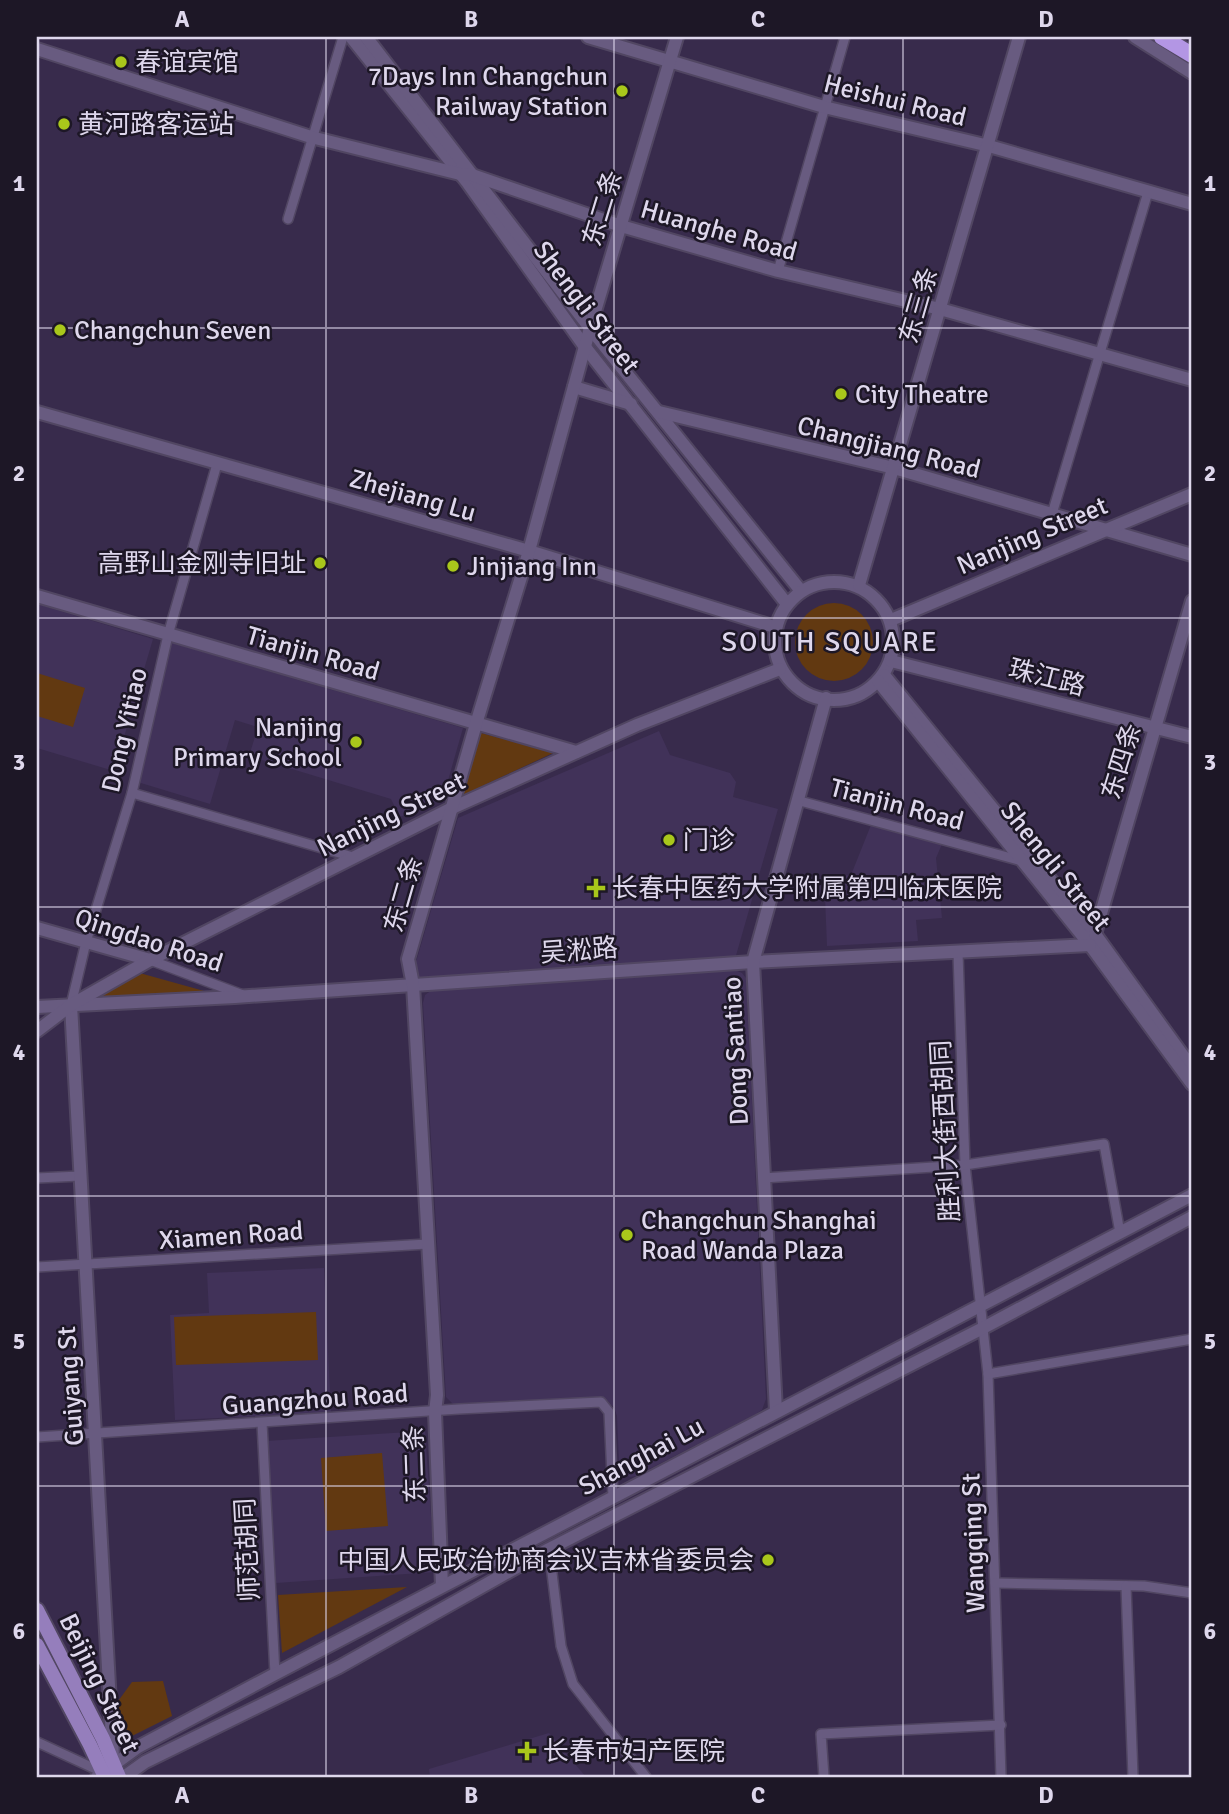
<svg xmlns="http://www.w3.org/2000/svg" width="1229" height="1814" font-family="Signika,'Noto Sans SC',sans-serif">
	<rect width="100%" height="100%" fill="#382b4c"/>
	<g fill="#413259">
		<polygon points="37,604 153,639 114,771 37,748"/>
		<polygon points="172,643 463,728 443,798 400,817 391,799 249,756 258,727 235,720 210,804 131,780"/>
		<polygon points="659,731 670,755 730,773 736,782 733,797 778,809 735,959 411,979 458,818"/>
		<polygon points="871,825 942,844 936,858 942,918 916,920 918,941 827,946 825,897 828,898 838,876 851,875"/>
		<polygon points="731,968 742,973 746,978 766,1399 762,1410 756,1414 636,1476 630,1477 620,1471 619,1464 617,1416 614,1407 603,1399 456,1407 446,1397 423,1003 425,995 433,989"/>
		<polygon points="324,1268 331,1413 175,1420 170,1315 209,1313 207,1273"/>
		<polygon points="425,1431 435,1572 276,1583 266,1441"/>
		<polygon points="549,1733 586,1777 430,1777 429,1769"/>
	</g>
	<g fill="#623911">
		<circle cx="834" cy="642" r="39"/>
		<polygon points="37,673 85,688 73,727 37,716"/>
		<polygon points="481,733 553,753 463,795"/>
		<polygon points="136,972 215,994 77,1004"/>
		<polygon points="316,1312 318,1360 176,1365 174,1317"/>
		<polygon points="382,1453 388,1526 326,1531 321,1458"/>
		<polygon points="407,1587 282,1653 278,1595"/>
		<polygon points="163,1681 172,1716 128,1738 118,1721 116,1704 132,1682"/>
	</g>
	<g fill="none" stroke-linecap="round" stroke-linejoin="round">
		<g stroke="#514662" stroke-width="12">
			<g id="street">
				<polyline points="288,219 343,37"/>
				<polyline points="778,271 845,37"/>
				<polyline points="1052,514 1148,192"/>
				<polyline points="132,793 353,857"/>
				<polyline points="800,801 1022,861"/>
				<polyline points="958,953 965,1165 988,1374 1001,1777"/>
				<polyline points="150,960 243,995"/>
				<polyline points="71,1005 86,942 132,793 168,635 217,464"/>
				<polyline points="37,1178 80,1176"/>
				<polyline points="763,1178 965,1165 1104,1144 1120,1233"/>
				<polyline points="37,1267 427,1244"/>
				<polyline points="988,1374 1192,1339"/>
				<polyline points="262,1423 275,1674"/>
				<polyline points="37,1437 459,1409 601,1402 609,1412 613,1497"/>
				<polyline points="549,1549 561,1646 573,1684 646,1777"/>
				<polyline points="995,1583 1144,1586 1192,1593"/>
				<polyline points="1126,1586 1133,1777"/>
				<polyline points="37,1742 102,1772"/>
				<polyline points="824,1777 821,1734 1001,1725"/>
			</g>
		</g>
		<g stroke="#514662" stroke-width="16">
			<g id="secondary">
				<polyline points="351,37 467,182 585,347 787,604"/>
				<polyline points="366,37 590,328 801,591"/>
				<polyline points="588,37 824,107 989,146 1192,204"/>
				<polyline points="1135,37 1192,73"/>
				<polyline points="37,49 311,137 460,174 472,175 621,226 778,271 940,309 1192,380"/>
				<polyline points="574,387 631,404"/>
				<polyline points="37,412 529,551 775,627"/>
				<polyline points="659,412 894,468 1192,555"/>
				<circle cx="834" cy="641" r="59"/>
				<polyline points="859,585 1019,37"/>
				<polyline points="37,596 576,752"/>
				<polyline points="891,620 1192,494"/>
				<polyline points="891,661 1192,737"/>
				<polyline points="884,675 1095,934 1192,1068"/>
				<polyline points="878,681 1090,945 1192,1084"/>
				<polyline points="37,928 150,960"/>
				<polyline points="1095,934 1192,601"/>
				<polyline points="71,1005 113,1757"/>
				<polyline points="37,1007 235,997 753,962 1090,945"/>
				<polyline points="37,1031 71,1005 150,960 452,808 637,725 780,669"/>
				<polyline points="776,1411 753,962 826,698"/>
				<polyline points="442,1586 435,1412 437,1395 413,985 408,959 476,724 529,551 590,328 677,37"/>
				<polyline points="97,1777 138,1747 275,1674 1192,1195"/>
				<polyline points="124,1777 145,1762 339,1667 549,1549 983,1328 1192,1217"/>
			</g>
		</g>
		<g stroke="#514662" stroke-width="18">
			<g id="primary">
				<polyline points="37,1610 103,1739 119,1777"/>
				<polyline points="37,1645 90,1745 105,1777"/>
			</g>
		</g>
		<g stroke="#514662" stroke-width="19">
			<polyline id="highway" points="1162,37 1192,55"/>
		</g>
		<use href="#street" stroke="#685b80" stroke-width="9"/>
		<use href="#secondary" stroke="#685b80" stroke-width="12"/>
		<use href="#primary" stroke="#957ebc" stroke-width="14"/>
		<use href="#highway" stroke="#b396e4" stroke-width="16"/>
	</g>
	<path fill="none" stroke="#ded7ec" stroke-width="2" stroke-opacity="0.55" d="M 326,37 L 326,1777M 614,37 L 614,1777M 903,37 L 903,1777M 37,328 L 1192,328M 37,618 L 1192,618M 37,907 L 1192,907M 37,1196 L 1192,1196M 37,1486 L 1192,1486"/>
	<g fill="#a9c71b" stroke="#1d1726" stroke-width="2.5">
		<circle cx="121" cy="62" r="7"/>
		<circle cx="622" cy="91" r="7"/>
		<circle cx="64" cy="124" r="7"/>
		<circle cx="60" cy="330" r="7"/>
		<circle cx="841" cy="394" r="7"/>
		<circle cx="320" cy="563" r="7"/>
		<circle cx="453" cy="566" r="7"/>
		<circle cx="356" cy="742" r="7"/>
		<circle cx="669" cy="840" r="7"/>
		<path d="M592.5 877.5h7v7h7v7h-7v7h-7v-7h-7v-7h7z"/>
		<circle cx="627" cy="1235" r="7"/>
		<circle cx="768" cy="1560" r="7"/>
		<path d="M523.5 1740.5h7v7h7v7h-7v7h-7v-7h-7v-7h7z"/>
	</g>
	<g text-anchor="middle" stroke-width="5" stroke-linejoin="round" paint-order="stroke">
		<g font-size="26" fill="#ded7ec" stroke="#1d1726" text-anchor="start">
			<text x="135" y="71">春谊宾馆</text>
			<text x="608" y="85" text-anchor="end">7Days Inn Changchun<tspan x="608" dy="30">Railway Station</tspan></text>
			<text x="78" y="133">黄河路客运站</text>
			<text x="74" y="339">Changchun Seven</text>
			<text x="855" y="403">City Theatre</text>
			<text x="306" y="572" text-anchor="end">高野山金刚寺旧址</text>
			<text x="467" y="575">Jinjiang Inn</text>
			<text x="342" y="736" text-anchor="end">Nanjing<tspan x="342" dy="30">Primary School</tspan></text>
			<text x="683" y="849">门诊</text>
			<text x="612" y="897">长春中医药大学附属第四临床医院</text>
			<text x="641" y="1229">Changchun Shanghai<tspan x="641" dy="30">Road Wanda Plaza</tspan></text>
			<text x="754" y="1569" text-anchor="end">中国人民政治协商会议吉林省委员会</text>
			<text x="543" y="1760">长春市妇产医院</text>
		</g>
		<g font-size="26" fill="#ded7ec" stroke="#1d1726">
			<text transform="translate(895 100) rotate(14)" y="9">Heishui Road</text>
			<text transform="translate(602 208) rotate(-73)" y="9">东二条</text>
			<text transform="translate(719 230) rotate(16)" y="9">Huanghe Road</text>
			<text transform="translate(918 305) rotate(-74)" y="9">东三条</text>
			<text transform="translate(587 307) rotate(53)" y="9">Shengli Street</text>
			<text transform="translate(889 447) rotate(14)" y="9">Changjiang Road</text>
			<text transform="translate(413 495) rotate(16)" y="9">Zhejiang Lu</text>
			<text transform="translate(1032 535) rotate(-23)" y="9">Nanjing Street</text>
			<text transform="translate(313 653) rotate(16)" y="9">Tianjin Road</text>
			<text transform="translate(1047 677) rotate(14)" y="9">珠江路</text>
			<text transform="translate(124 730) rotate(-77)" y="9">Dong Yitiao</text>
			<text transform="translate(1121 761) rotate(-73)" y="9">东四条</text>
			<text transform="translate(897 804) rotate(15)" y="9">Tianjin Road</text>
			<text transform="translate(391 814) rotate(-26)" y="9">Nanjing Street</text>
			<text transform="translate(1056 866) rotate(51)" y="9">Shengli Street</text>
			<text transform="translate(403 894) rotate(-74)" y="9">东二条</text>
			<text transform="translate(149 940) rotate(18)" y="9">Qingdao Road</text>
			<text transform="translate(579 950) rotate(-4)" y="9">吴淞路</text>
			<text transform="translate(735 1051) rotate(-93)" y="9">Dong Santiao</text>
			<text transform="translate(945 1131) rotate(-93)" y="9">胜利大街西胡同</text>
			<text transform="translate(231 1235) rotate(-4)" y="9">Xiamen Road</text>
			<text transform="translate(70 1386) rotate(-94)" y="9">Guiyang St</text>
			<text transform="translate(315 1399) rotate(-4)" y="9">Guangzhou Road</text>
			<text transform="translate(641 1456) rotate(-28)" y="9">Shanghai Lu</text>
			<text transform="translate(414 1464) rotate(-92)" y="9">东二条</text>
			<text transform="translate(973 1543) rotate(-92)" y="9">Wangqing St</text>
			<text transform="translate(247 1550) rotate(-93)" y="9">师范胡同</text>
			<text transform="translate(100 1683) rotate(64)" y="9">Beijing Street</text>
		</g>
		<g font-size="28" letter-spacing="2" fill="#ded7ec" stroke="#1d1726">
			<text x="830" y="651">SOUTH SQUARE</text>
		</g>
	</g>
	<rect width="1229" height="1814" fill="none" stroke="#1d1726" stroke-width="77"/>
	<rect x="38" y="38" width="1152" height="1738" fill="none" stroke="#ded7ec" stroke-width="2.5"/>
	<g font-size="23" text-anchor="middle" font-weight="bold" fill="#ded7ec">
		<text x="182" y="27">A</text>
		<text x="471" y="27">B</text>
		<text x="758" y="27">C</text>
		<text x="1046" y="27">D</text>
		<text x="19" y="191">1</text>
		<text x="1210" y="191">1</text>
		<text x="19" y="481">2</text>
		<text x="1210" y="481">2</text>
		<text x="19" y="770">3</text>
		<text x="1210" y="770">3</text>
		<text x="19" y="1060">4</text>
		<text x="1210" y="1060">4</text>
		<text x="19" y="1349">5</text>
		<text x="1210" y="1349">5</text>
		<text x="19" y="1639">6</text>
		<text x="1210" y="1639">6</text>
		<text x="182" y="1803">A</text>
		<text x="471" y="1803">B</text>
		<text x="758" y="1803">C</text>
		<text x="1046" y="1803">D</text>
	</g>
</svg>
